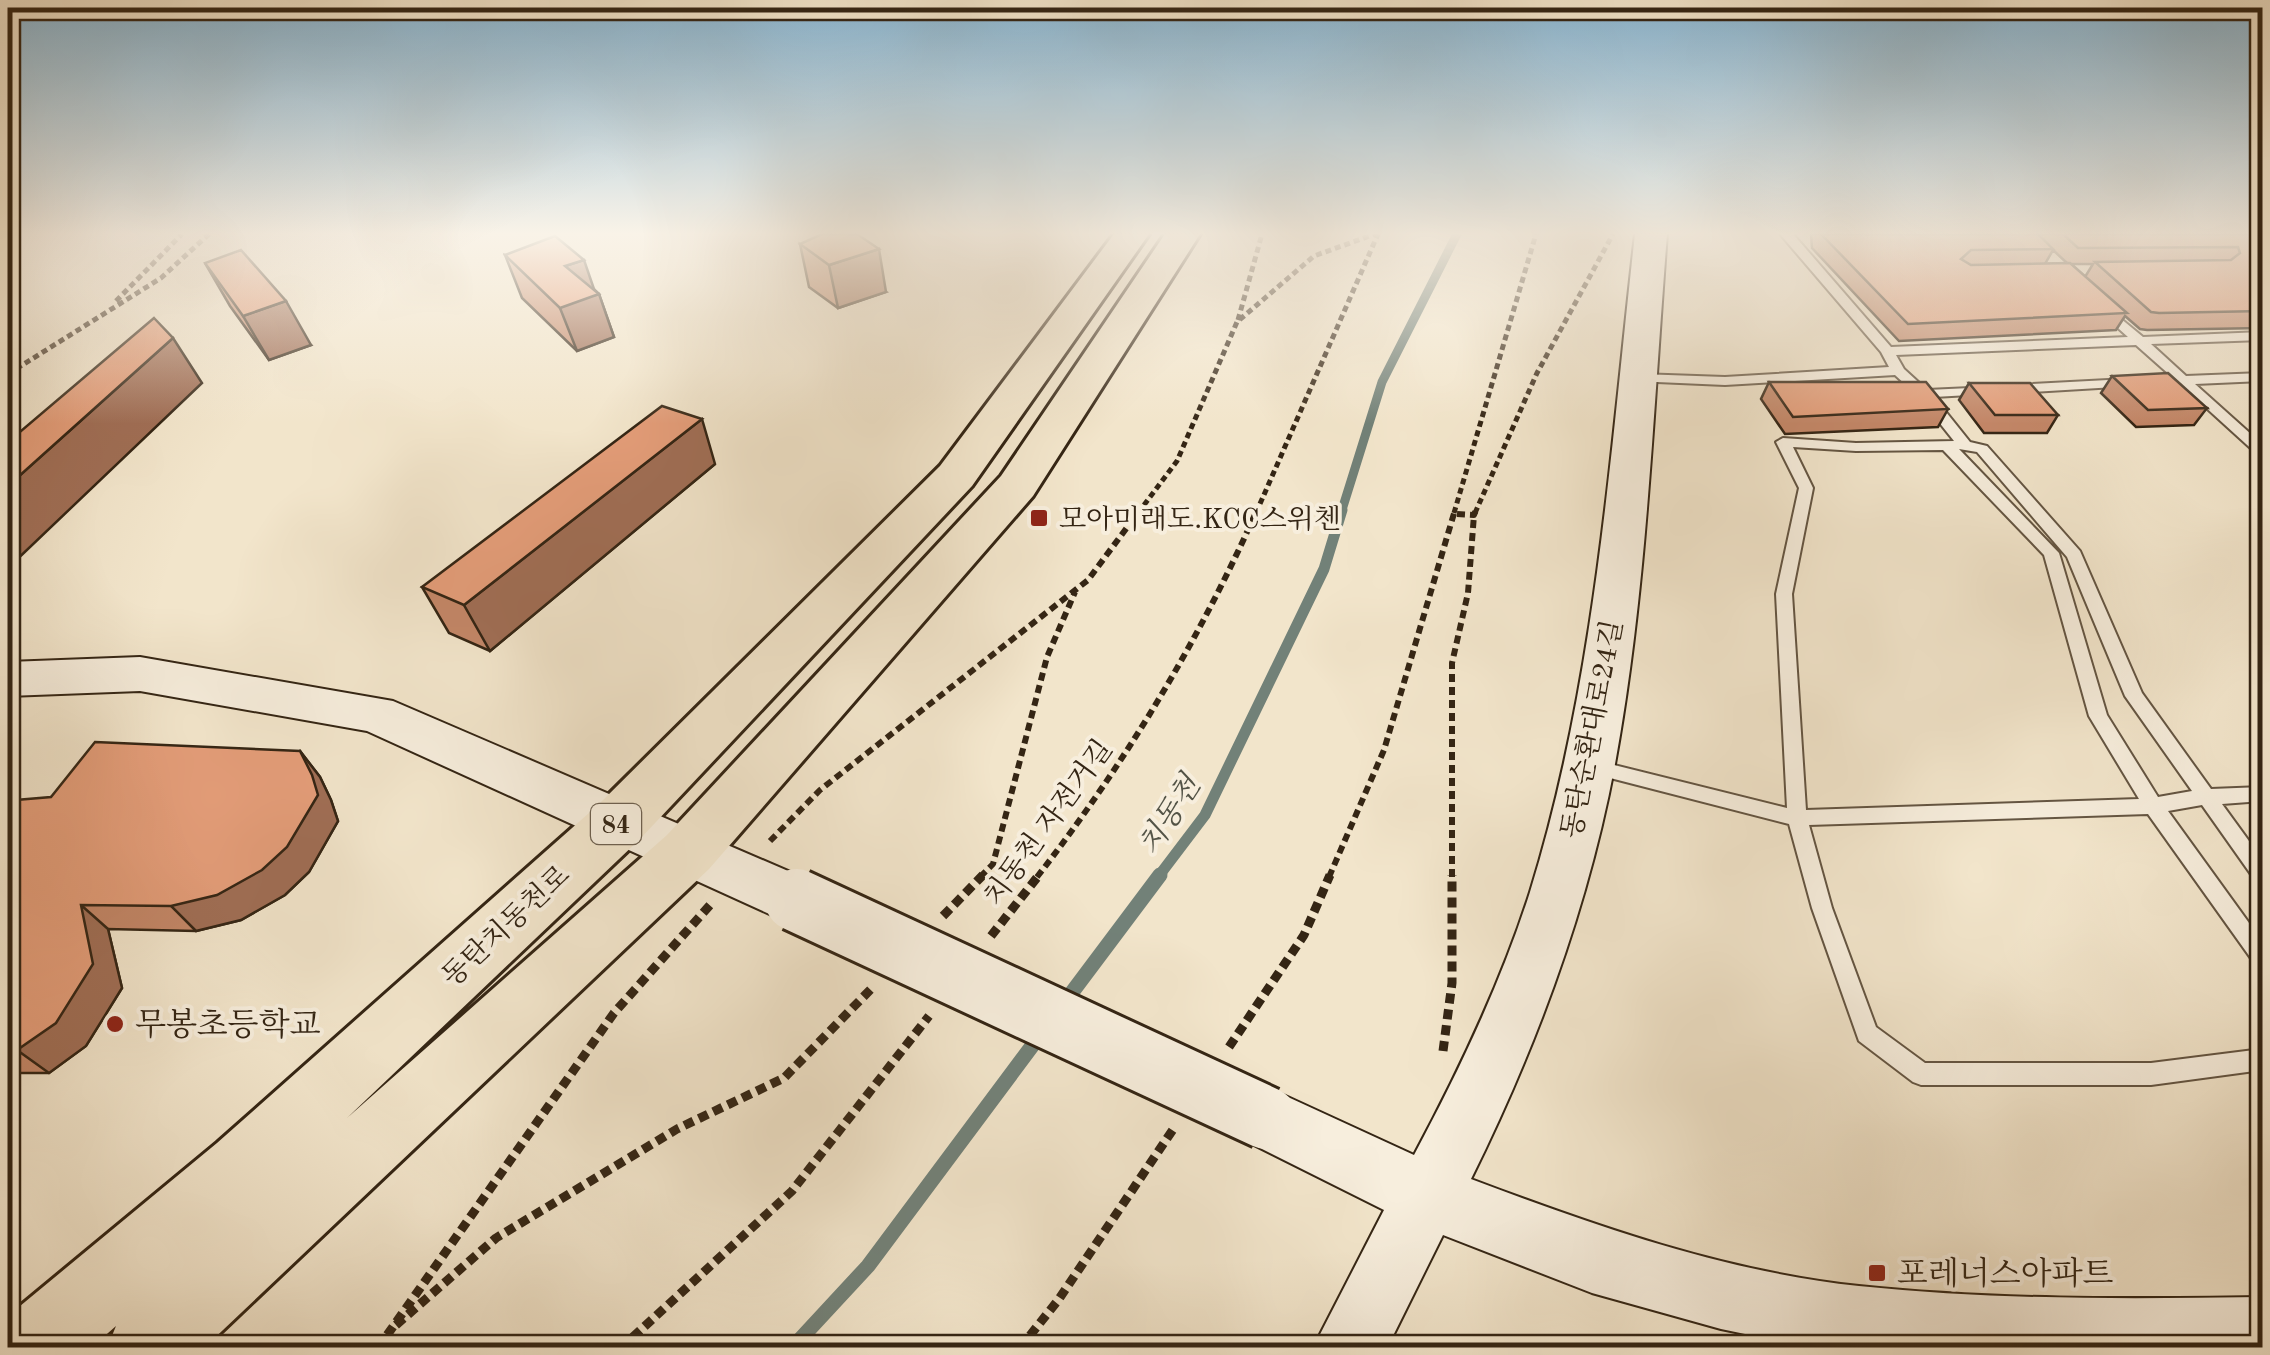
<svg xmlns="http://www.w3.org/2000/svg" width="2270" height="1355" font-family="'Old Standard TT','Noto Serif KR',serif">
	<rect width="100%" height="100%" fill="#f2e5cb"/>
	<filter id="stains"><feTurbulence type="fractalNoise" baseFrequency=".002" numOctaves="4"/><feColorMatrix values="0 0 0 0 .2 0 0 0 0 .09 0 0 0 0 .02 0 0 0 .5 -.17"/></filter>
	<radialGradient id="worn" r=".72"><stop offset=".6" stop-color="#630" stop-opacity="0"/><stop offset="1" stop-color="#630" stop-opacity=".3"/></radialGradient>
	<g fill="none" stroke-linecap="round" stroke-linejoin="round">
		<polyline stroke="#728178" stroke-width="9" points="1341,513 1382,382 1457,234"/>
		<polyline stroke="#728178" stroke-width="11" points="1158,877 1205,815 1324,569 1342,510"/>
		<g stroke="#728178" stroke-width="15">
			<polyline points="1064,1003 1160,875"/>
			<polyline points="792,1348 868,1266 1041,1034"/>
		</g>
		<g stroke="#645542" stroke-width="4">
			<g id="lane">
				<path d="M 1780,234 L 1793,234 L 1891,347 L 2128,337 L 2099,311 L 2097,308 L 2103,304 L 2143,337 L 2262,332 L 2262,340 L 2151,344 L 2186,376 L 2262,373 L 2262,381 L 2195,384 L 2262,444 L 2262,455 L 2257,454 L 2180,384 L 2148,384 L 2148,378 L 2171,376 L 2136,345 L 1896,355 L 1904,369 L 1927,390 L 1992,387 L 1994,390 L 1987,394 L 1934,397 L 1970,442 L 1987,446 L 2080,551 L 2142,693 L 2211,789 L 2262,787 L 2262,801 L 2222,804 L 2262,859 L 2262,882 L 2255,880 L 2202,805 L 2168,811 L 2262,941 L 2262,966 L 2255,964 L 2148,814 L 1809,825 L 1832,908 L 1876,1027 L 1925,1063 L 2151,1063 L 2262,1049 L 2262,1070 L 2151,1085 L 1921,1085 L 1913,1082 L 1859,1041 L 1812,908 L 1789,824 L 1587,772 L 1585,767 L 1587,762 L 1594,760 L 1787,808 L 1776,594 L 1799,488 L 1776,442 L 1783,438 L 1856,443 L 1954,441 L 1919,397 L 1895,375 L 1725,385 L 1634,381 L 1634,375 L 1639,374 L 1725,377 L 1889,367 L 1881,352 ZM 1793,447 L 1856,451 L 1943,450 L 2044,555 L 2089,716 L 2139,799 L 1806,810 L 1792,594 L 1813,488 ZM 1959,449 L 1977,452 L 2067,557 L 2125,696 L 2192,791 L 2158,797 L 2107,715 L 2059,553 Z"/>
				<polygon points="2127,379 2134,383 2132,386 2013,393 2006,389 2013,385"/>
			</g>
		</g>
		<g stroke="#342514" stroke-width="4">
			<g id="secondary">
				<path d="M 1635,234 L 1667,234 C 1653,411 1647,590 1615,764 C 1588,908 1536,1048 1471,1179 C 1595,1226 1726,1272 1859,1286 C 1993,1300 2127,1299 2262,1297 L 2262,1348 L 1813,1348 L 1721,1329 L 1592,1293 L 1443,1235 L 1387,1348 L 1313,1348 L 1384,1210 L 1244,1140 L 1234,1118 L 1244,1096 L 1266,1087 L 1414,1155 C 1459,1071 1501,983 1530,892 C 1596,680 1610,454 1635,234 Z"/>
				<polygon points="140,657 393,701 816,883 824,900 816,917 796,924 776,917 367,731 140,691 8,696 8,662"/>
			</g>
		</g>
		<g stroke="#342514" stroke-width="6">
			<polygon id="primary" points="1114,234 1149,234 972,486 640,839 347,1118 667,835 1001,476 1165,234 1200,234 1033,496 709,869 204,1348 107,1348 116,1326 91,1348 8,1348 8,1316 217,1143 598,805 940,466"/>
		</g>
		<g stroke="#342514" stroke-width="5" stroke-dasharray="6 4" stroke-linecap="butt">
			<polyline points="116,301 182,234"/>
			<polyline points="1238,320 1262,234"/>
			<polyline points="8,374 161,278 209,234"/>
			<polyline points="1138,513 1177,461 1237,322 1314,256 1375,234"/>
			<polyline points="1256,513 1378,234"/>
			<polyline points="1454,513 1536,234"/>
			<polyline points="1475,513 1537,373 1613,234"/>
		</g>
		<g stroke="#342514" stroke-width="6" stroke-dasharray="8 5" stroke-linecap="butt">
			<polyline points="1457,514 1474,515 1476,510"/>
			<polyline points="770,841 820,790 1088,580 1140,510"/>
			<polyline points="980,877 993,864 1047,657 1075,592"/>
			<path d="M 1037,877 C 1124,765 1199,641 1257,510"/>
			<polyline points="1329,877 1384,750 1455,510"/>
			<polyline points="1452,877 1452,663 1468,593 1474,515"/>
		</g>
		<g stroke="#342514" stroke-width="9" stroke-dasharray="10 6" stroke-linecap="butt">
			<polyline points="943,916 983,875"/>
			<polyline points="991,936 1039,875"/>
			<polyline points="1229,1047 1304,935 1330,875"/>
			<polyline points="1443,1051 1452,983 1452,875"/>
			<polyline points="396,1325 496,1238 677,1129 784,1078 871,989"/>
			<polyline points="378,1348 614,1013 710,905"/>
			<polyline points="621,1348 792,1191 929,1016"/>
			<polyline points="1020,1348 1059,1299 1174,1128"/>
		</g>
		<use href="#lane" fill="#f7eedd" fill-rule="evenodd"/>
		<use href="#secondary" fill="#f7eedd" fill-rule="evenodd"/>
		<use href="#primary" fill="#f2e5cb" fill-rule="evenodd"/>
		<g stroke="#342514" stroke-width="68" stroke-linecap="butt">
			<polyline id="secondary-bridge" points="796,900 1266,1118"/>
		</g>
		<use href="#secondary-bridge" stroke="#f7eedd" stroke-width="62"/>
	</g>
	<g fill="#c48768" stroke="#342514" stroke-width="2.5" fill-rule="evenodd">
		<path d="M 1811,234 L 2262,234 L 2262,328 L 2147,330 L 2140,329 L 2125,316 L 2116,330 L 1899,341 L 1812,248 ZM 2053,250 L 2067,263 L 2045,264 ZM 2071,264 L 2093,264 L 2085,277 Z"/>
		<polygon points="800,244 886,292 838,308 809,287"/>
		<polygon points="505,255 594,289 599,294 614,337 577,351 522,298"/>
		<polygon points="205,263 311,345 269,360 230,306"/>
		<polygon points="2112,376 2207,408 2194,425 2136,427 2101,393"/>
		<polygon points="1769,382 1948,409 1938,427 1785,434 1761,399"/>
		<polygon points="1969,383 2058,415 2047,433 1984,433 1959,400"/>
		<polygon points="715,464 490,651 449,633 422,587"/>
		<polygon points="300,751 320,777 331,800 338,821 309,872 285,895 241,920 196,931 108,929 122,988 86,1046 49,1073 8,1073 8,812 51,797"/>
	</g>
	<g fill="#a06e55" stroke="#342514" stroke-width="2.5">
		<polygon points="879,249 886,292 838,308 829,265"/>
		<polygon points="584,260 596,295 599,294 614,337 577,351 560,308 565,266"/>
		<polygon points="286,301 311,345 269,360 243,316"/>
		<polygon points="173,338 202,383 8,568 8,486"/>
		<polygon points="702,419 715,464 490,651 464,605"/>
		<polygon points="300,751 320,777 331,800 338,821 309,872 285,895 241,920 196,931 171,906"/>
		<polygon points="81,905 108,929 122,988 86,1046 49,1073 17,1050"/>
	</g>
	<g fill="#e49d79" stroke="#342514" stroke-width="2.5">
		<polygon points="822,234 857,234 879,249 829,265 800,244"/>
		<polygon points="1821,234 2038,234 2053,249 1971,250 1961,259 1971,265 2070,263 2127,313 1908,324"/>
		<polygon points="2063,234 2262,234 2262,311 2159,313 2151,312 2095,262 2231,260 2240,253 2238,247 2078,248"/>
		<polygon points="555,236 584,260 565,266 599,294 560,308 505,255"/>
		<polygon points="241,250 286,301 243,316 205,263"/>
		<polygon points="154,318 173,338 8,486 8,442"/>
		<polygon points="2168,373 2207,408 2148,410 2112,376"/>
		<polygon points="1769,382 1926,382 1948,409 1793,417"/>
		<polygon points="1969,383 2030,383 2058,415 1995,415"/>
		<polygon points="662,406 702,419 464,605 422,587"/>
		<polygon points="95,742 300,751 312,775 318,795 287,847 262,870 217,895 171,906 81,905 93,964 56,1023 17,1050 8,1051 8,812 16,800 51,797"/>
	</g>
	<linearGradient id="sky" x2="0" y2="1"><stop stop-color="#89b8d6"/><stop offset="0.55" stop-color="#f9f3e8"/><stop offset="1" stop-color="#f9f3e8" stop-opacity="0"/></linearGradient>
	<rect width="2270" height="424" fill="url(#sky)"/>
	<g fill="#8f2418" stroke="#f7eedd" stroke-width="4">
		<rect x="1029" y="508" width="20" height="20" rx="5"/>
		<circle cx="115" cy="1024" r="10"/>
		<rect x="1867" y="1263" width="20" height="20" rx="5"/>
	</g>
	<g text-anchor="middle" stroke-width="8" stroke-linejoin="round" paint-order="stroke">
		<rect fill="#f7eedd" stroke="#6e6150" stroke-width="2.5" x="591" y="804" width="50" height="40" rx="8"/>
		<g font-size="25" font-weight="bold" fill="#342514">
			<text x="616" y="833">84</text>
		</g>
		<g font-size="28" fill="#342514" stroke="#f7eedd" text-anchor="start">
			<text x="1059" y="528">모아미래도.KCC스위첸</text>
		</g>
		<g font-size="28" fill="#342514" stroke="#f7eedd">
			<text transform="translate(1591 729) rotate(-79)" y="10">동탄순환대로24길</text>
			<text transform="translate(1047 822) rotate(-54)" y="10">치동천 자전거길</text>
			<text transform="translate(505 925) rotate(-43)" y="10">동탄치동천로</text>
		</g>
		<g font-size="30" font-style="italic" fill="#535346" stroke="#f7eedd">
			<text transform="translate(1169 815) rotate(-57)" y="10">치동천</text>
		</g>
		<g font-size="32" fill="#342514" stroke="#f7eedd" text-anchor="start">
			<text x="135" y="1035">무봉초등학교</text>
			<text x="1897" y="1284">포레너스아파트</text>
		</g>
	</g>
	<rect width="2270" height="1355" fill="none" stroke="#f2e5cb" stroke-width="40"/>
	<rect x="10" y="10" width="2250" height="1335" fill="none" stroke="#342514" stroke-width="5"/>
	<rect x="20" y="20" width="2230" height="1315" fill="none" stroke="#342514" stroke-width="2.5"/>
	<rect width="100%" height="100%" filter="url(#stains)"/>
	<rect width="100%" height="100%" fill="url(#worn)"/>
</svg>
